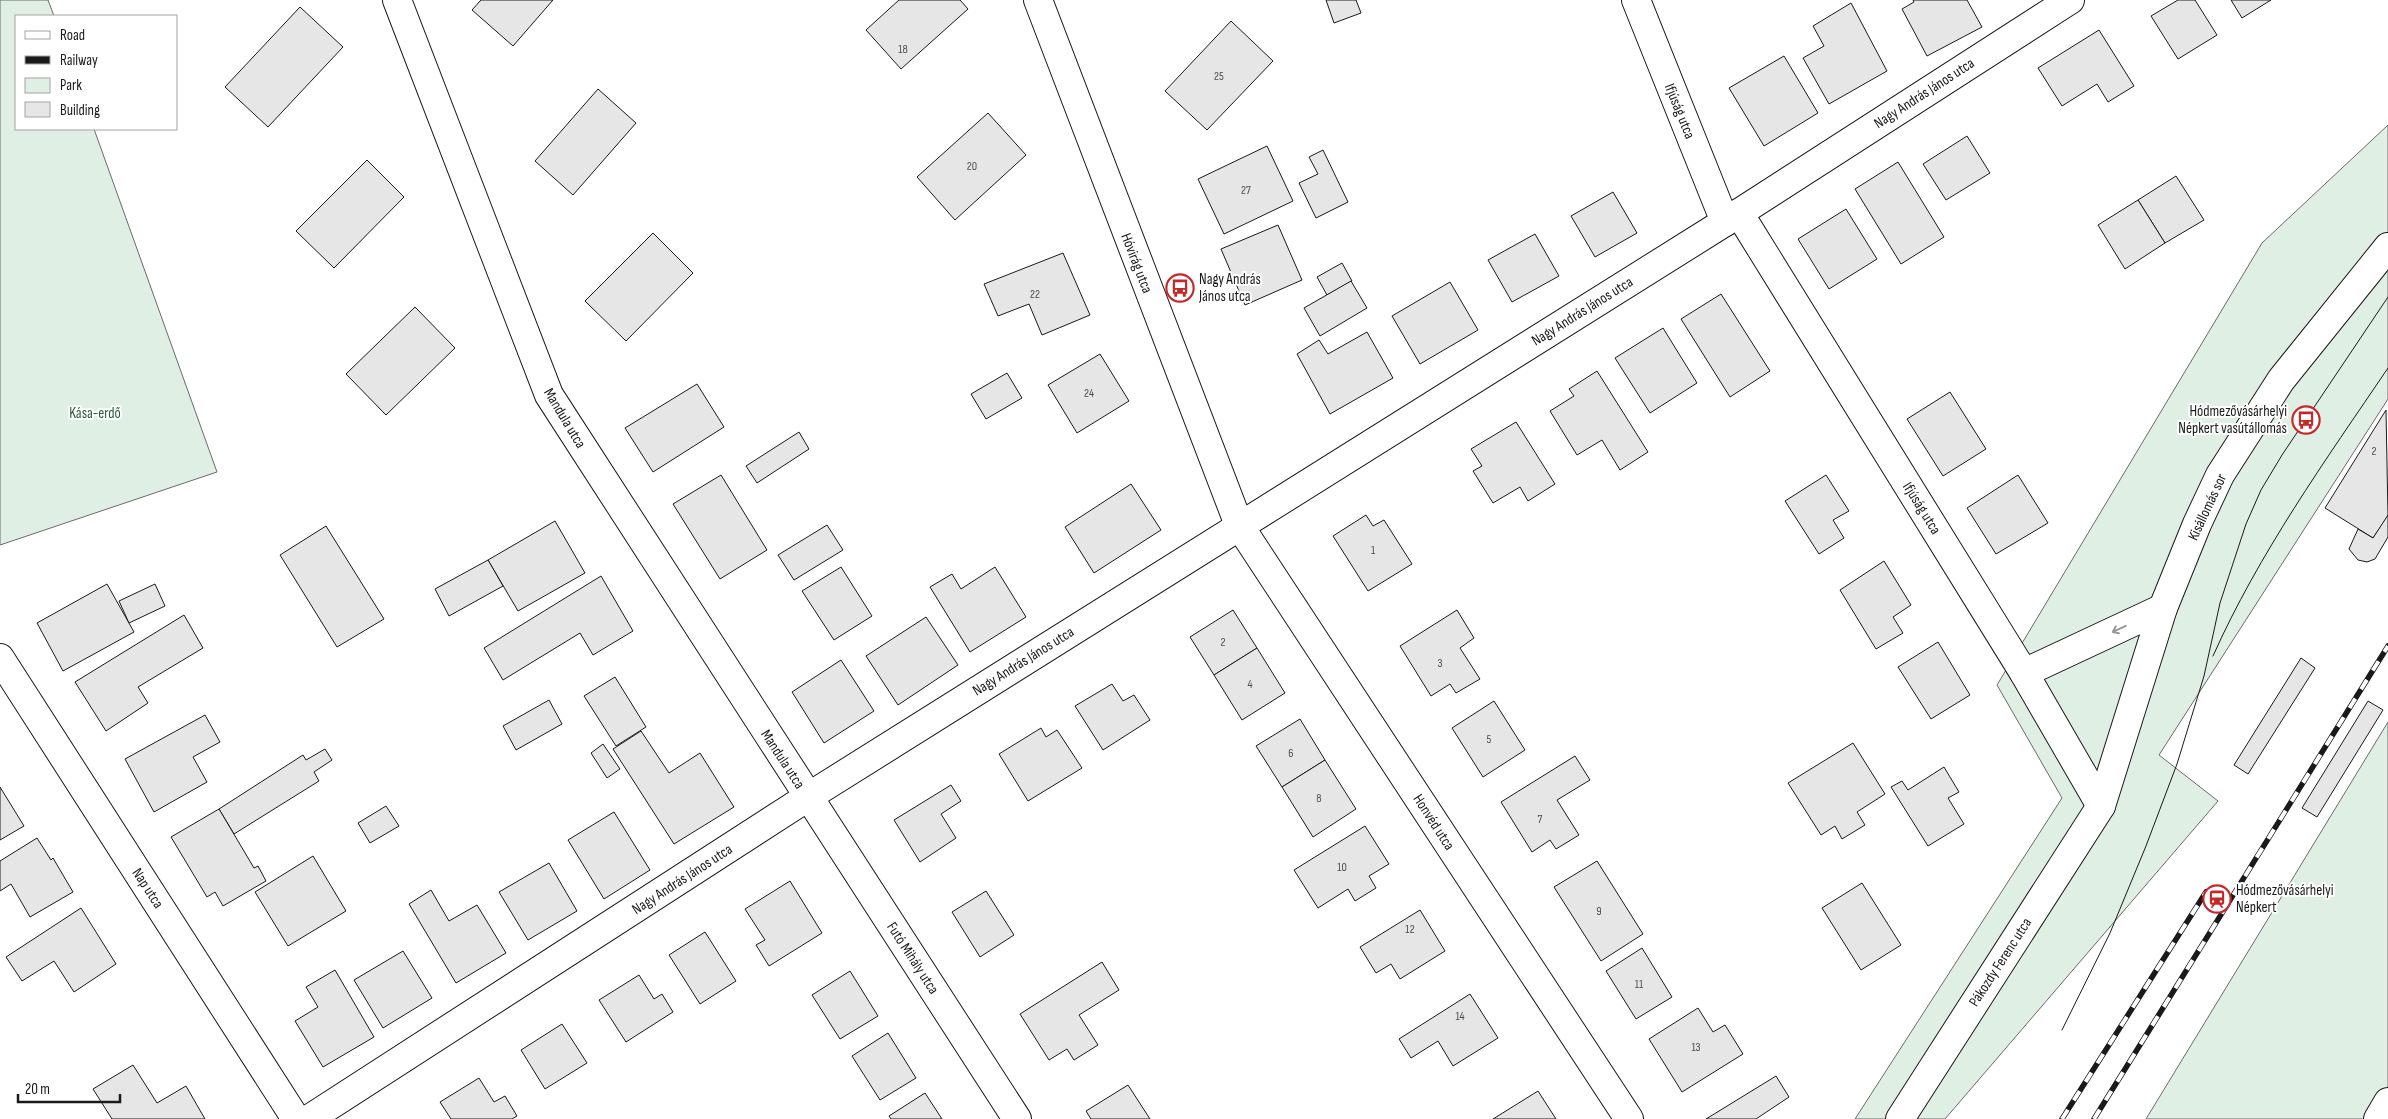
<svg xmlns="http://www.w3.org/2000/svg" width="2388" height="1119" font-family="'Sofia Sans Condensed',sans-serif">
	<rect width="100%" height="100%" fill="#fff"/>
	<g fill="#e0efe3" stroke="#6a6a6a">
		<polygon points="0,0 48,0 54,16 16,16 16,129 94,129 217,472 0,545"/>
		<polygon points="2388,125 2388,399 2159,755 2218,801 1945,1119 1855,1119 2062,798 1997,685 2262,243"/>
		<polygon points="2388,722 2388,1119 2146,1119"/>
	</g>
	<g fill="#e6e6e6" stroke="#1a1a1a">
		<polygon points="481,0 553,0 513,46 472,10"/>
		<polygon points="899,0 960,0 968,9 901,69 866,30"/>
		<polygon points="1326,0 1356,0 1361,13 1334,23"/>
		<polygon points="1913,0 1967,0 1982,27 1927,56 1902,9 1914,2"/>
		<polygon points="2178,0 2195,0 2217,35 2178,59 2151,16"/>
		<polygon points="2231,0 2271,0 2242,18"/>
		<polygon points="1851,3 1887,71 1829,104 1803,58 1824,46 1813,26"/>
		<polygon points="300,7 343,47 268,127 225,87"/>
		<polygon points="1231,21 1273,61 1207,130 1165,91"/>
		<polygon points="2099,30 2134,86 2108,102 2097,84 2062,106 2038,68"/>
		<polygon points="1784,56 1818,113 1764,146 1729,88"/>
		<polygon points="598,89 636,123 573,195 535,161"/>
		<polygon points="988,113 1026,155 955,220 917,177"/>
		<polygon points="1967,136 1990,173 1946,200 1923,164"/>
		<polygon points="1267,146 1293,201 1224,234 1198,179"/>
		<polygon points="1323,150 1348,202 1316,218 1299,183 1318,174 1309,157"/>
		<polygon points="367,160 404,197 334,268 296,231"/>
		<polygon points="1898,162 1944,237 1901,264 1855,189"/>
		<polygon points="2176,176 2204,220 2165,243 2138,200"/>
		<polygon points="1613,192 1637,233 1595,257 1571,216"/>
		<polygon points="2138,200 2165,243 2125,269 2098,225"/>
		<polygon points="1846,209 1877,259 1829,289 1798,239"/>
		<polygon points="1278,225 1302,280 1245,305 1221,249"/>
		<polygon points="653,233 693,273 626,341 585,301"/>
		<polygon points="1535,234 1559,276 1512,302 1488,260"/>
		<polygon points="1063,253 1090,315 1042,335 1029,304 998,316 984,284"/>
		<polygon points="1342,263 1352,281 1327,295 1317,277"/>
		<polygon points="1351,281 1367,308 1320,336 1304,308"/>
		<polygon points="1450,282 1478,330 1420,364 1392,316"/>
		<polygon points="1721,294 1770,371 1730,397 1681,319"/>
		<polygon points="415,307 455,348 386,415 346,374"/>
		<polygon points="1663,328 1697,383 1650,413 1615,358"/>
		<polygon points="1367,332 1393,378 1330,414 1297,354 1319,340 1328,354"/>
		<polygon points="1100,354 1129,401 1077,433 1048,385"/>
		<polygon points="1597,371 1648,452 1620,470 1602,440 1577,455 1550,411 1574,396 1569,389"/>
		<polygon points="1007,373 1022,398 986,419 971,394"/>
		<polygon points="697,384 724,427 653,472 625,428"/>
		<polygon points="1950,392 1986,449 1943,476 1907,419"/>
		<polygon points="2386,410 2388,516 2373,538 2325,508"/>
		<polygon points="1516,422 1555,484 1528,501 1520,487 1493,503 1473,471 1482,466 1471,449"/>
		<polygon points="799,432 809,449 757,483 746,466"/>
		<polygon points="721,475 767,550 720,579 673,504"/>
		<polygon points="1826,475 1849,511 1833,520 1844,538 1819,554 1785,501"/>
		<polygon points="2018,475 2048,523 1996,554 1967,508"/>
		<polygon points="1131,484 1161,530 1094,573 1065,527"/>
		<polygon points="1366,515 1373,526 1384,520 1412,564 1368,591 1333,536"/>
		<polygon points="2388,515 2388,537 2375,559 2367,562 2358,560 2349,549 2358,529 2373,538"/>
		<polygon points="555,521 585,573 518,611 488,560"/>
		<polygon points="827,525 843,550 794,580 778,555"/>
		<polygon points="326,526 384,619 337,647 280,555"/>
		<polygon points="488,560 503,586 449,616 435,589"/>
		<polygon points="1884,561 1911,605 1893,617 1903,633 1876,649 1840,590"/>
		<polygon points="841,567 872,616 834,640 802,591"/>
		<polygon points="995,567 1026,617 970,652 930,587 952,574 961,589"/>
		<polygon points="601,576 633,631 593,655 580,633 503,680 484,648"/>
		<polygon points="107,584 134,632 63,671 37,623"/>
		<polygon points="155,584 165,606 129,623 119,601"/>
		<polygon points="1233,610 1257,648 1214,675 1190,637"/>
		<polygon points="1457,610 1474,638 1460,648 1480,679 1456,693 1450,684 1431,696 1400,646"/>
		<polygon points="184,615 203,648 138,687 148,703 106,731 75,682"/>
		<polygon points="926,617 958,665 898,705 866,656"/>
		<polygon points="1938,642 1970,695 1931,719 1898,667"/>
		<polygon points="1257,648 1285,693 1242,720 1214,675"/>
		<polygon points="2301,658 2315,668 2248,774 2234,765"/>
		<polygon points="841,660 874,711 824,743 792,692"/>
		<polygon points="615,677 646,727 616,746 584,696"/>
		<polygon points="1112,684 1123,701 1134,695 1150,720 1103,750 1075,706"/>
		<polygon points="549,700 562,724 516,750 503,726"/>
		<polygon points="1494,701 1525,750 1483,777 1452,728"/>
		<polygon points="2368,701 2383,710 2317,817 2302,808"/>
		<polygon points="205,715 220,742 193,757 207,782 154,812 125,759"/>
		<polygon points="1300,719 1325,760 1282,787 1256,746"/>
		<polygon points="1041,728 1046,737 1057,730 1082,768 1028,801 999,754"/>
		<polygon points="641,731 669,773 700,753 734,807 674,844 613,749"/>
		<polygon points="1853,743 1885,794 1857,812 1865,825 1842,839 1835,826 1821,835 1788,783"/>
		<polygon points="603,744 620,769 607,778 591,753"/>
		<polygon points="325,749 332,760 314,772 319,781 234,834 219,809 303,755 306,760"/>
		<polygon points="1575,756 1590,780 1557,800 1579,835 1556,849 1550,840 1532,852 1501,802"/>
		<polygon points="1325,760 1356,809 1313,837 1282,787"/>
		<polygon points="1944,767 1959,792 1948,798 1964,824 1928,846 1891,787 1902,781 1908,790"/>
		<polygon points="951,785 961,801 941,814 956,838 920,862 894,820"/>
		<polygon points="0,787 24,826 0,840"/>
		<polygon points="386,806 399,826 370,843 358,823"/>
		<polygon points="219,809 254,868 258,866 266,881 223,906 215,892 207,897 171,837"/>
		<polygon points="614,812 650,870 604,899 568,840"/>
		<polygon points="1365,826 1389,864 1369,876 1376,888 1355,901 1348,889 1318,908 1294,870"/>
		<polygon points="37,838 51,860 53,858 73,892 30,917 11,884 0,891 0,861"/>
		<polygon points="313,856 346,911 288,946 255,892"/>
		<polygon points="1597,861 1643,934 1601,961 1554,887"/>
		<polygon points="549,863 577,911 528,940 499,892"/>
		<polygon points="790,881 822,933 769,966 756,945 765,940 745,909"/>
		<polygon points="1862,883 1901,945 1861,970 1822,908"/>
		<polygon points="431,890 449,921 477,905 506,953 456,983 409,904"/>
		<polygon points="986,891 1014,935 980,957 952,912"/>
		<polygon points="81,908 116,964 74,992 54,961 22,981 6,957"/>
		<polygon points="1420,910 1445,951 1400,979 1391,964 1376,973 1360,947"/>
		<polygon points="705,932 736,981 700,1004 669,955"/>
		<polygon points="1642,948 1672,997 1636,1019 1606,971"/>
		<polygon points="403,951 432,998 383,1028 354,980"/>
		<polygon points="1102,962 1119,990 1079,1015 1098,1045 1074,1060 1067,1049 1049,1060 1020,1014"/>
		<polygon points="335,970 374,1037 323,1067 295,1021 318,1007 306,987"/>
		<polygon points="850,971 878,1016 840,1039 812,995"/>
		<polygon points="639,975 654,999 662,994 673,1012 626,1042 599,1000"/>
		<polygon points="1470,994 1498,1038 1453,1066 1438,1041 1411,1058 1399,1039"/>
		<polygon points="1698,1008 1713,1032 1725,1025 1743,1054 1682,1092 1649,1039"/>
		<polygon points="562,1024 587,1063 545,1089 521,1050"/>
		<polygon points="888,1033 916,1078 880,1100 852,1056"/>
		<polygon points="133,1065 157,1103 186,1086 205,1119 112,1119 93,1089"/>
		<polygon points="1776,1076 1789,1097 1756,1119 1706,1119"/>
		<polygon points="479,1078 494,1102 505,1096 517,1116 512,1119 451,1119 440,1102"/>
		<polygon points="1128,1085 1150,1119 1091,1119 1086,1111"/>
		<polygon points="1538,1091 1556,1119 1493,1119"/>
		<polygon points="925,1093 942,1119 891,1119 889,1116"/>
	</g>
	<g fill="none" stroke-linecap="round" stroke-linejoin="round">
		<g stroke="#1a1a1a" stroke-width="30">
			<g id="minor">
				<polyline points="397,0 549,395 1017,1119"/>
				<polyline points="1038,0 1239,525 1629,1119"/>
				<polyline points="1636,0 1725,222"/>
				<polyline points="1739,213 2024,673 2101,806"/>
				<polyline points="0,658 296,1119"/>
				<polyline points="2024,673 2163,608"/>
				<polyline points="309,1119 808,797 1725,222 2070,0"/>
				<polyline points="1900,1119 2101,806 2163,608 2197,524 2220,475 2281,380 2388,247"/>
			</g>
		</g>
		<g stroke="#1a1a1a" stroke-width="30">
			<polyline id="major" points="2378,1119 2388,1102"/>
		</g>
		<use href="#minor" stroke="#fff" stroke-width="28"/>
		<use href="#major" stroke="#fff" stroke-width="28"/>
		<g stroke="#1a1a1a" stroke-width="1">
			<path d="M 2213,656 C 2259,553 2325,461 2388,368"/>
			<polyline points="2062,1030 2110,933 2146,846 2177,764 2204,676 2220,603 2246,524 2261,490 2282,455 2388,297"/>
		</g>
		<g stroke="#1a1a1a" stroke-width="5.5">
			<g id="rail">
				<polyline points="2062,1119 2206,892"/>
				<polyline points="2094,1119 2388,646"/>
			</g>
		</g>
		<use href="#rail" stroke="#fff" stroke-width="4" stroke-dasharray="11" stroke-linecap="butt"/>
	</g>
	<defs><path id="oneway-shaft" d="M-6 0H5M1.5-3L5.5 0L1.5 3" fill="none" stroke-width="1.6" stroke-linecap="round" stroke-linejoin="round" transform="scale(1.25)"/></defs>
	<use stroke="#989898" href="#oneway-shaft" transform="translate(2119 629) rotate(155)"/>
	<defs>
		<g id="bus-ring" transform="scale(1.4375)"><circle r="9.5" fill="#fff" stroke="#c62828" stroke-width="1.5"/><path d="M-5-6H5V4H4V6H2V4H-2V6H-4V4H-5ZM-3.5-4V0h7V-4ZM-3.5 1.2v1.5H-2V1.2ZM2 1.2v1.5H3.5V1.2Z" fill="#c62828"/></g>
		<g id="station-ring" transform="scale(1.4375)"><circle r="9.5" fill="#fff" stroke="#c62828" stroke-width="1.5"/><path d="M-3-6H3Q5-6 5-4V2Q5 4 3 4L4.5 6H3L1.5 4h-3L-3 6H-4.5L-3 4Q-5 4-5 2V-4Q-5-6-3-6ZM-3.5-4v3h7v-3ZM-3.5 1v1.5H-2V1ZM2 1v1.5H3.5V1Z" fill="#c62828"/></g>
	</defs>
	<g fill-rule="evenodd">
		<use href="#bus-ring" x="1180" y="288"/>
		<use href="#bus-ring" x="2306" y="420"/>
		<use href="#station-ring" x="2217" y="899"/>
	</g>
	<g text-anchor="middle" stroke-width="4" stroke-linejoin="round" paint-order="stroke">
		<g font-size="12" fill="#4d4d4d">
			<text x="903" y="53">18</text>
			<text x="1219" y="80">25</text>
			<text x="972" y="170">20</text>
			<text x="1246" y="194">27</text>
			<text x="1035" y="298">22</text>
			<text x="1089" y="397">24</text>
			<text x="2374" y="455">2</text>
			<text x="1373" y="554">1</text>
			<text x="1223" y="646">2</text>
			<text x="1440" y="667">3</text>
			<text x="1250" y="688">4</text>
			<text x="1489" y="743">5</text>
			<text x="1291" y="757">6</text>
			<text x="1319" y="802">8</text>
			<text x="1540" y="823">7</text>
			<text x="1342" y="871">10</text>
			<text x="1599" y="915">9</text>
			<text x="1410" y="933">12</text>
			<text x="1639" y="988">11</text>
			<text x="1460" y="1020">14</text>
			<text x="1696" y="1051">13</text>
		</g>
		<g font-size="15" fill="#1a1a1a" stroke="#fff">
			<text transform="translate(1924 93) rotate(-33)" y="5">Nagy András János utca</text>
			<text transform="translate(1680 111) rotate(68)" y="5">Ifjúság utca</text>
			<text transform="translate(1137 263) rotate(69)" y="5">Hóvirág utca</text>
			<text transform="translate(1582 311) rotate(-32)" y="5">Nagy András János utca</text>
			<text transform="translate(565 418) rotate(59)" y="5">Mandula utca</text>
			<text transform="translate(2207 507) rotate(-65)" y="5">Kisállomás sor</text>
			<text transform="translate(1922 508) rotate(58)" y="5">Ifjúság utca</text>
			<text transform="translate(1023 661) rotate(-32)" y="5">Nagy András János utca</text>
			<text transform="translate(783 759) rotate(57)" y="5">Mandula utca</text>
			<text transform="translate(1434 822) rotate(57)" y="5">Honvéd utca</text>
			<text transform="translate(682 879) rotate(-33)" y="5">Nagy András János utca</text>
			<text transform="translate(148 888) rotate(57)" y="5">Nap utca</text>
			<text transform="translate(913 958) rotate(57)" y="5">Futó Mihály utca</text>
			<text transform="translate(2000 962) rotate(-57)" y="5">Pákozdy Ferenc utca</text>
		</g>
		<g font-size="15" fill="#1a1a1a" stroke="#fff" text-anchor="start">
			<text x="1199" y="284">Nagy András<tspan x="1199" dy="17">János utca</tspan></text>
			<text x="2287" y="416" text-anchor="end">Hódmezővásárhelyi<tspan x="2287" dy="17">Népkert vasútállomás</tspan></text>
			<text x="2236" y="895">Hódmezővásárhelyi<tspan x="2236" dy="17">Népkert</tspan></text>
		</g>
		<g font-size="15" fill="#2b5a34" stroke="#fff">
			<text x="95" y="418">Kása-erdő</text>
		</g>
	</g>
	<rect x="15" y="15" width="162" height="115" fill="#ffffff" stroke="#a3a3a3"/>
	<rect x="25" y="31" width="25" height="8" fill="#ffffff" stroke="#a3a3a3"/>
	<text x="60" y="40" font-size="15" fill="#1a1a1a">Road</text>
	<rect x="25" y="56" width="25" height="8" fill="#1a1a1a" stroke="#a3a3a3"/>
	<text x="60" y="65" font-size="15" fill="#1a1a1a">Railway</text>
	<rect x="25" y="78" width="25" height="15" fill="#e0efe3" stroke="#a3a3a3"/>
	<text x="60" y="90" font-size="15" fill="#1a1a1a">Park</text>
	<rect x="25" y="102" width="25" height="15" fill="#e6e6e6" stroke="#a3a3a3"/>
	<text x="60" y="115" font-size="15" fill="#1a1a1a">Building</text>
	<path d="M18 1094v8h102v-8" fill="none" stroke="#1a1a1a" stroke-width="2.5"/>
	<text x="25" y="1094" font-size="15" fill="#1a1a1a" stroke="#ffffff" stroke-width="4" paint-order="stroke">20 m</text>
</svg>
